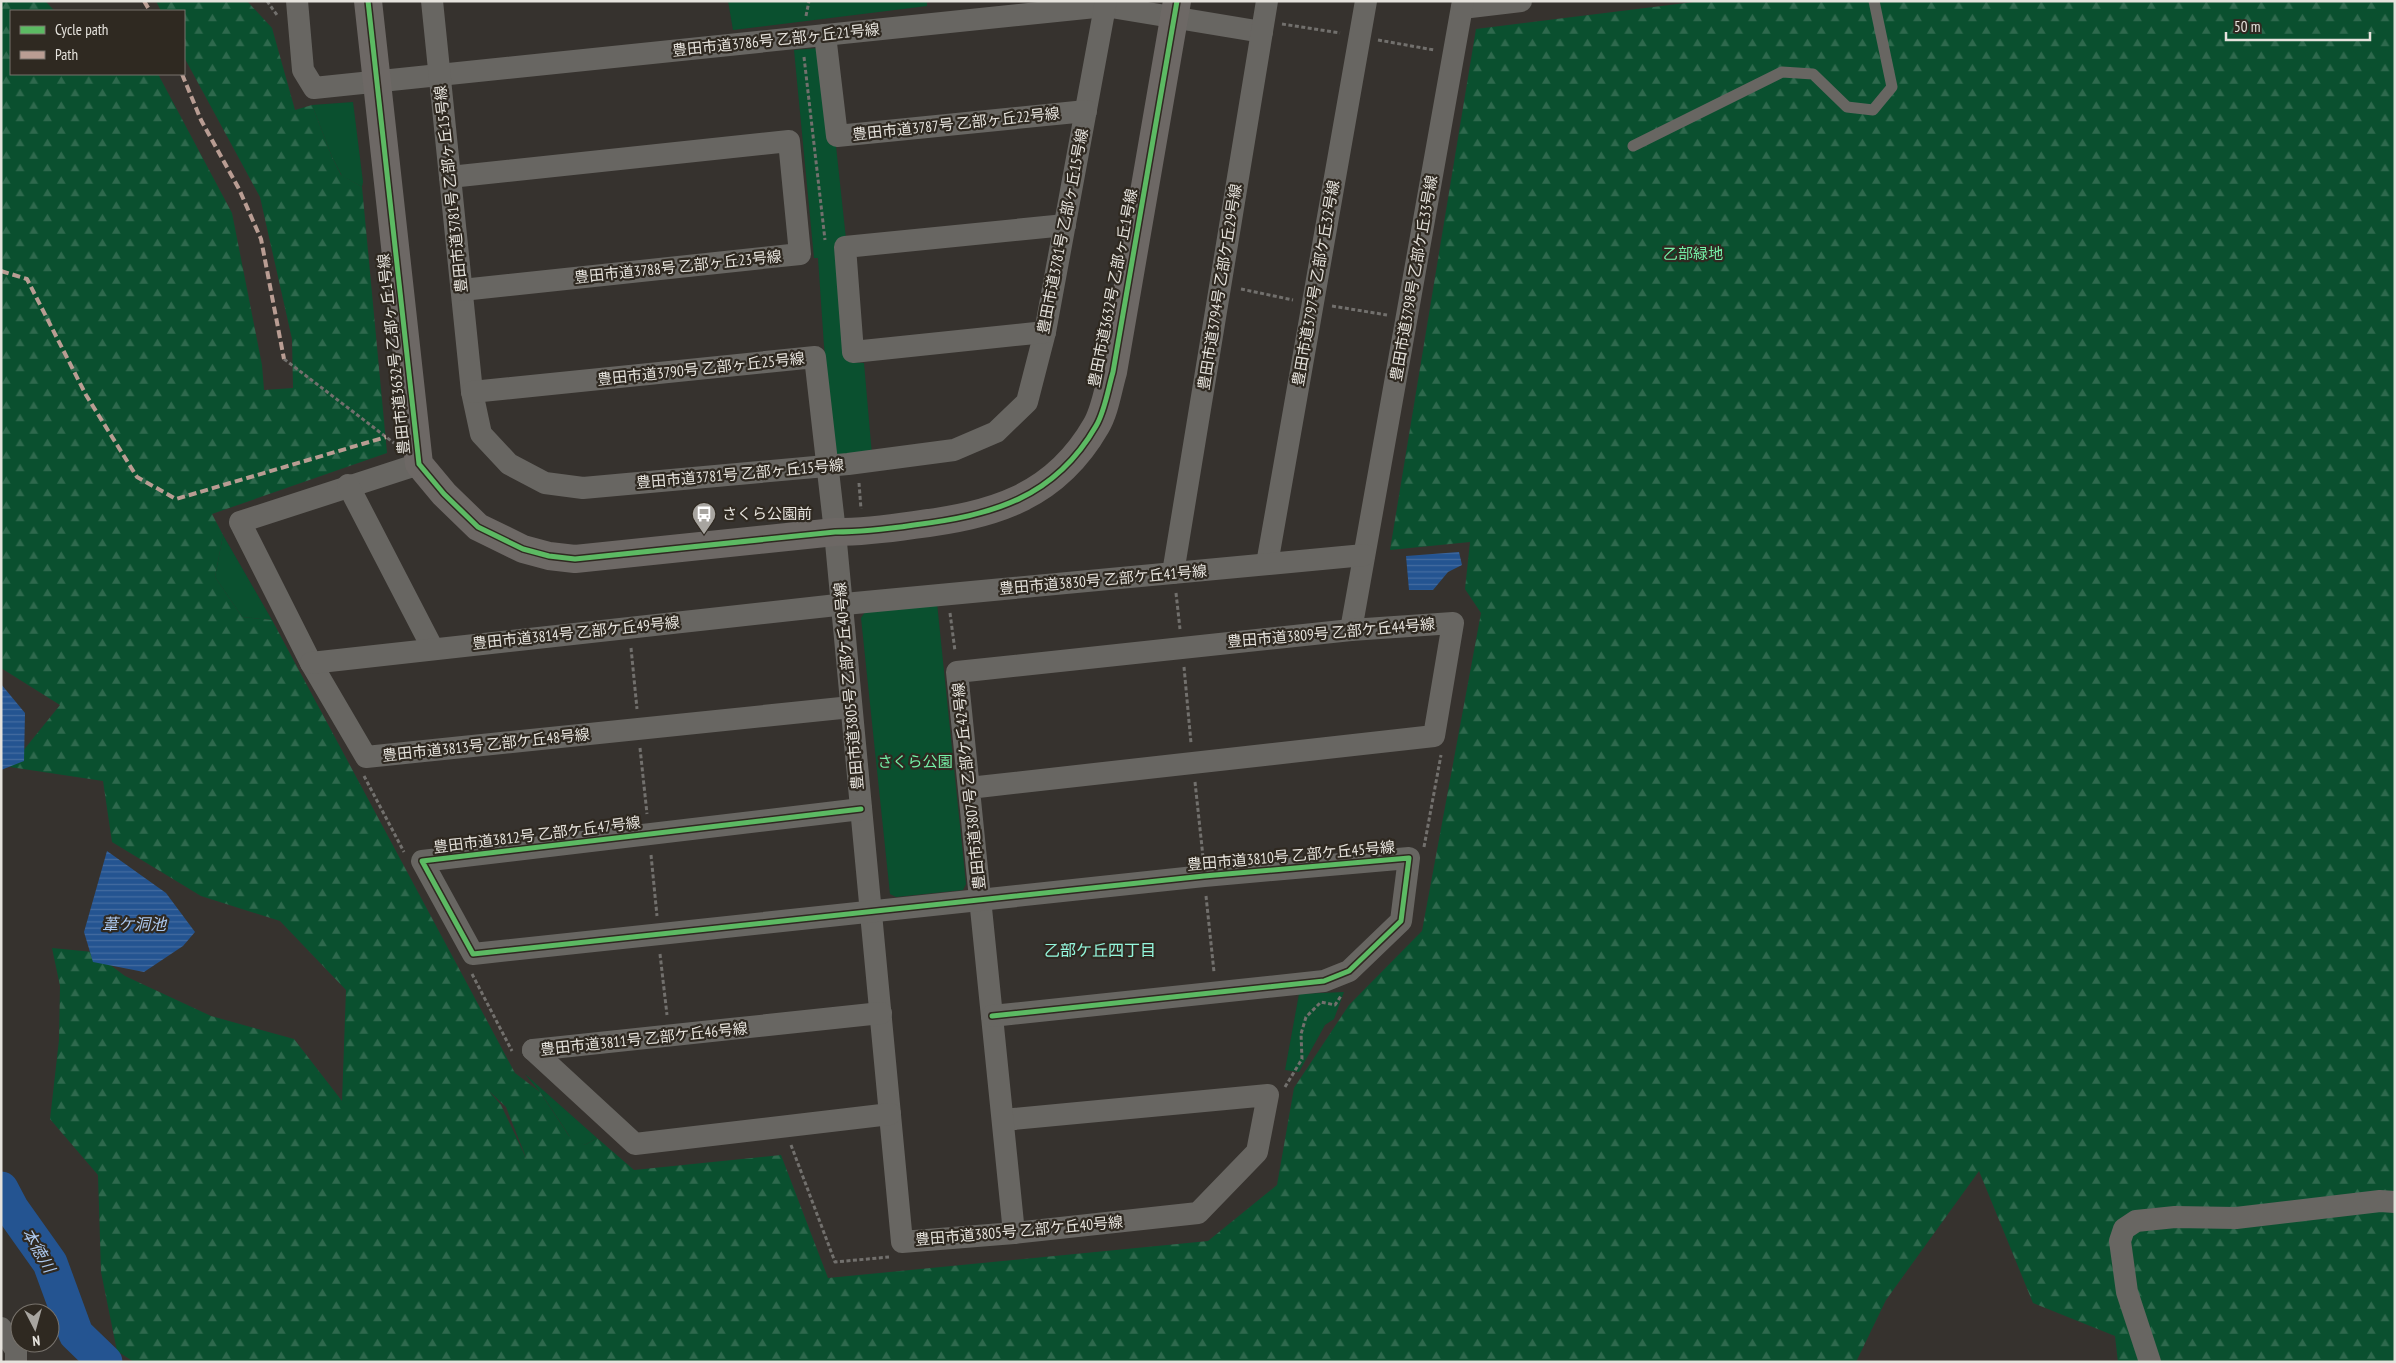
<svg xmlns="http://www.w3.org/2000/svg" width="2396" height="1363" font-family="'PT Sans Narrow','Noto Sans JP',sans-serif">
	<defs>
		<pattern id="forest-firs" width="22" height="20" patternUnits="userSpaceOnUse" patternTransform="scale(1.25)"><rect width="22" height="20" fill="#0a502f"/><path d="M5 1l3.5 6h-7zM16 11l3.5 6h-7z" fill="#2e694d"/></pattern>
		<pattern id="water-rules" width="6" height="5" patternUnits="userSpaceOnUse" patternTransform="scale(1.25)"><rect width="6" height="5" fill="#245491"/><path d="M0 2.5h6" fill="none" stroke="#446ca0"/></pattern>
	</defs>
	<rect width="100%" height="100%" fill="#36322e"/>
	<g fill="#0a502f">
		<polygon points="728,1 927,1 927,6 733,30"/>
		<polygon points="818,48 829,144 836,146 846,239 837,240 849,362 864,363 872,455 836,454 824,346 818,258 814,258 794,50"/>
		<polygon points="353,102 363,182 362,187 342,176 332,157 312,105"/>
		<polygon points="223,535 272,620 242,617 215,577"/>
		<polygon points="937,603 966,884 963,890 896,897 890,894 861,618 865,612"/>
		<polygon points="1344,992 1334,1019 1325,1025 1299,1072 1285,1070 1299,994"/>
		<polygon points="525,1074 597,1138 585,1145 572,1140 543,1096"/>
	</g>
	<path fill="url(#forest-firs)" fill-rule="evenodd" d="M 1,1 L 45,1 L 55,11 L 11,11 L 11,74 L 158,74 L 232,213 L 262,365 L 264,390 L 293,388 L 292,339 L 260,197 L 184,57 L 184,11 L 161,11 L 156,1 L 247,1 L 272,28 L 295,110 L 312,105 L 332,157 L 341,175 L 362,187 L 387,453 L 212,514 L 223,535 L 215,577 L 242,617 L 272,620 L 515,1073 L 540,1092 L 569,1136 L 585,1145 L 597,1138 L 634,1170 L 781,1155 L 828,1278 L 1208,1241 L 1277,1185 L 1294,1088 L 1349,1005 L 1422,931 L 1481,613 L 1465,589 L 1470,542 L 1390,550 L 1476,29 L 1702,1 L 2395,1 L 2395,1362 L 2118,1362 L 2115,1336 L 2033,1303 L 1979,1171 L 1886,1300 L 1856,1362 L 134,1362 L 117,1351 L 101,1272 L 98,1175 L 50,1119 L 59,1040 L 60,986 L 52,948 L 93,952 L 125,976 L 211,1016 L 294,1039 L 342,1101 L 346,990 L 280,921 L 201,896 L 112,842 L 103,781 L 10,767 L 60,705 L 1,668 ZM 489,1091 L 506,1107 L 527,1160 L 501,1105 Z"/>
	<g fill="url(#water-rules)">
		<polygon points="1459,552 1462,565 1448,572 1433,590 1409,590 1406,556"/>
		<polygon points="1,684 25,713 24,761 1,770"/>
		<polygon points="107,851 166,893 195,932 183,946 144,972 93,962 84,932"/>
	</g>
	<g fill="none" stroke-linecap="round" stroke-linejoin="round">
		<polyline stroke="#245491" stroke-width="35" points="1,1189 11,1208 50,1263 76,1334 105,1362"/>
		<g stroke="#72706d" stroke-width="3" stroke-dasharray="4 2.5" stroke-linecap="butt">
			<polyline points="267,1 277,15"/>
			<polyline points="806,16 809,1"/>
			<polyline points="1282,24 1340,33"/>
			<polyline points="1378,40 1434,50"/>
			<polyline points="804,57 825,240"/>
			<polyline points="1241,289 1293,300"/>
			<polyline points="1332,306 1387,315"/>
			<polyline points="284,359 394,443"/>
			<polyline points="859,483 861,509"/>
			<polyline points="1176,593 1180,629"/>
			<polyline points="950,613 955,651"/>
			<polyline points="631,648 637,709"/>
			<polyline points="1184,667 1191,743"/>
			<polyline points="640,748 647,814"/>
			<polyline points="364,776 404,852"/>
			<polyline points="1195,782 1203,857"/>
			<polyline points="1424,847 1441,755"/>
			<polyline points="651,855 657,916"/>
			<polyline points="1206,896 1214,972"/>
			<polyline points="660,954 667,1015"/>
			<polyline points="472,974 512,1051"/>
			<polyline points="1285,1087 1302,1059 1301,1034 1306,1017 1321,1002 1335,1005 1341,996"/>
			<polyline points="791,1145 835,1262 889,1257"/>
		</g>
		<polyline stroke="#686662" stroke-width="11" points="1633,146 1782,72 1813,74 1847,107 1873,110 1892,87 1874,1"/>
		<g stroke="#686662" stroke-width="22">
			<polyline points="297,1 303,70 314,88 1105,6 1262,32"/>
			<polyline points="432,1 472,392 481,434 509,464 545,483 583,488 848,464 954,450 996,432 1027,402 1045,332 1106,1"/>
			<polyline points="1462,8 1521,1"/>
			<polyline points="825,35 837,136 1086,111"/>
			<polyline points="450,177 789,141 800,254 462,290"/>
			<polyline points="1045,332 853,352 845,247 1065,225"/>
			<polyline points="472,392 815,357 835,532 902,1242 1014,1233 1198,1213 1257,1152 1268,1095 1003,1120"/>
			<polyline points="419,464 240,522 311,663 366,757 851,707"/>
			<polyline points="348,485 433,649"/>
			<polyline points="1267,564 1366,1"/>
			<polyline points="1173,573 1267,1"/>
			<polyline points="1351,630 1463,1"/>
			<polyline points="311,663 855,603 1364,555"/>
			<path d="M 969,788 L 1434,736 L 1453,623 L 1351,630 L 957,672 C 976,859 995,1046 1014,1233"/>
			<polyline points="861,809 422,861 473,954 1204,876 1409,858 1401,921 1349,971 1324,981 992,1016"/>
			<polyline points="533,1050 635,1144 890,1114"/>
			<polyline points="533,1050 881,1013"/>
			<polyline points="1,1328 16,1350 16,1362"/>
			<polyline points="2150,1362 2127,1292 2120,1241 2124,1229 2136,1221 2175,1217 2236,1218 2380,1201 2395,1202"/>
		</g>
		<path stroke="#6d6865" stroke-width="28" d="M 368,1 L 419,464 L 444,494 L 478,527 L 523,549 L 549,556 L 575,559 L 835,532 C 861,532 887,529 914,525 C 992,515 1054,499 1096,426 C 1105,411 1108,389 1113,372 L 1177,1"/>
		<g stroke="#b99d93" stroke-width="4" stroke-dasharray="8 4" stroke-linecap="butt">
			<polyline points="144,1 150,11"/>
			<polyline points="182,74 201,120 239,189 261,239 284,359"/>
			<polyline points="1,271 27,279 86,395 137,477 176,499 386,437"/>
		</g>
		<g stroke="#2f2921" stroke-width="8">
			<g id="cycleway">
				<path d="M 368,1 L 419,464 L 444,494 L 478,527 L 523,549 L 549,556 L 575,559 L 835,532 C 861,532 887,529 914,525 C 992,515 1054,499 1096,426 C 1105,411 1108,389 1113,372 L 1177,1"/>
				<polyline points="861,809 422,861 473,954 1204,876 1409,858 1401,921 1349,971 1324,981 992,1016"/>
			</g>
		</g>
		<use href="#cycleway" stroke="#5cba63" stroke-width="5"/>
	</g>
	<defs>
		<g id="bus-pin" transform="scale(1.25)"><path d="M0 17L-7.5 6A9.5 9.5 0 1 1 7.5 6Z" fill="#a8a5a0" stroke="#2f2921"/><path d="M-5-6H5V4H4V6H2V4H-2V6H-4V4H-5ZM-3.5-4V0h7V-4ZM-3.5 1.2v1.5H-2V1.2ZM2 1.2v1.5H3.5V1.2Z" fill="#fff"/></g>
	</defs>
	<g fill-rule="evenodd">
		<use href="#bus-pin" x="704" y="514"/>
	</g>
	<g text-anchor="middle" stroke-width="4.5" stroke-linejoin="round" paint-order="stroke">
		<g font-size="15" fill="#e6e3dd" stroke="#2f2921">
			<text transform="translate(776 40) rotate(-6)" y="5">豊田市道3786号 乙部ヶ丘21号線</text>
			<text transform="translate(956 124) rotate(-6)" y="5">豊田市道3787号 乙部ヶ丘22号線</text>
			<text transform="translate(451 189) rotate(-96)" y="5">豊田市道3781号 乙部ヶ丘15号線</text>
			<text transform="translate(1063 231) rotate(-79)" y="5">豊田市道3781号 乙部ヶ丘15号線</text>
			<text transform="translate(678 267) rotate(-6)" y="5">豊田市道3788号 乙部ヶ丘23号線</text>
			<text transform="translate(1414 278) rotate(-80)" y="5">豊田市道3798号 乙部ケ丘33号線</text>
			<text transform="translate(1316 283) rotate(-80)" y="5">豊田市道3797号 乙部ケ丘32号線</text>
			<text transform="translate(1220 287) rotate(-81)" y="5">豊田市道3794号 乙部ケ丘29号線</text>
			<text transform="translate(1113 288) rotate(-79)" y="5">豊田市道3632号 乙部ヶ丘1号線</text>
			<text transform="translate(394 354) rotate(-96)" y="5">豊田市道3632号 乙部ヶ丘1号線</text>
			<text transform="translate(701 369) rotate(-6)" y="5">豊田市道3790号 乙部ヶ丘25号線</text>
			<text transform="translate(740 474) rotate(-5)" y="5">豊田市道3781号 乙部ヶ丘15号線</text>
			<text transform="translate(1103 580) rotate(-5)" y="5">豊田市道3830号 乙部ケ丘41号線</text>
			<text transform="translate(576 633) rotate(-6)" y="5">豊田市道3814号 乙部ケ丘49号線</text>
			<text transform="translate(1331 633) rotate(-5)" y="5">豊田市道3809号 乙部ケ丘44号線</text>
			<text transform="translate(849 686) rotate(-95)" y="5">豊田市道3805号 乙部ケ丘40号線</text>
			<text transform="translate(486 745) rotate(-6)" y="5">豊田市道3813号 乙部ケ丘48号線</text>
			<text transform="translate(969 786) rotate(-96)" y="5">豊田市道3807号 乙部ケ丘42号線</text>
			<text transform="translate(537 835) rotate(-7)" y="5">豊田市道3812号 乙部ケ丘47号線</text>
			<text transform="translate(1291 856) rotate(-5)" y="5">豊田市道3810号 乙部ケ丘45号線</text>
			<text transform="translate(644 1039) rotate(-6)" y="5">豊田市道3811号 乙部ケ丘46号線</text>
			<text transform="translate(1019 1231) rotate(-5)" y="5">豊田市道3805号 乙部ケ丘40号線</text>
		</g>
		<g font-size="15" fill="#76f2a8" stroke="#2f2921">
			<text x="1693" y="259">乙部緑地</text>
			<text x="915" y="767">さくら公園</text>
		</g>
		<g font-size="15" fill="#e6e3dd" stroke="#2f2921" text-anchor="start">
			<text x="722" y="519">さくら公園前</text>
		</g>
		<g font-size="16" font-style="italic" fill="#aecaf0" stroke="#2f2921">
			<text x="134" y="930">葦ケ洞池</text>
			<text transform="translate(39 1250) rotate(60)" y="6">本徳川</text>
		</g>
		<g font-size="16" fill="#94f6dc" stroke="#2f2921">
			<text x="1100" y="956">乙部ケ丘四丁目</text>
		</g>
	</g>
	<rect width="2396" height="1363" fill="none" stroke="#e6e3dd" stroke-width="5"/>
	<rect x="10" y="10" width="175" height="65" fill="#2f2921" stroke="#78736c"/>
	<rect x="20" y="26" width="25" height="8" fill="#5cba63" stroke="#78736c"/>
	<text x="55" y="35" font-size="15" fill="#e6e3dd">Cycle path</text>
	<rect x="20" y="51" width="25" height="8" fill="#b99d93" stroke="#78736c"/>
	<text x="55" y="60" font-size="15" fill="#e6e3dd">Path</text>
	<g transform="translate(35 1328) rotate(174)"><circle r="24" fill="#2f2921" stroke="#78736c"/>
	<path d="M0-4L9 19L0 12L-9 19Z" fill="#a8a5a0"/>
	<text y="-8" font-size="14" font-weight="bold" text-anchor="middle" fill="#e6e3dd">N</text>
	</g>
	<path d="M2226 32v8h144v-8" fill="none" stroke="#e6e3dd" stroke-width="2.5"/>
	<text x="2234" y="32" font-size="15" fill="#e6e3dd" stroke="#2f2921" stroke-width="4" paint-order="stroke">50 m</text>
</svg>
